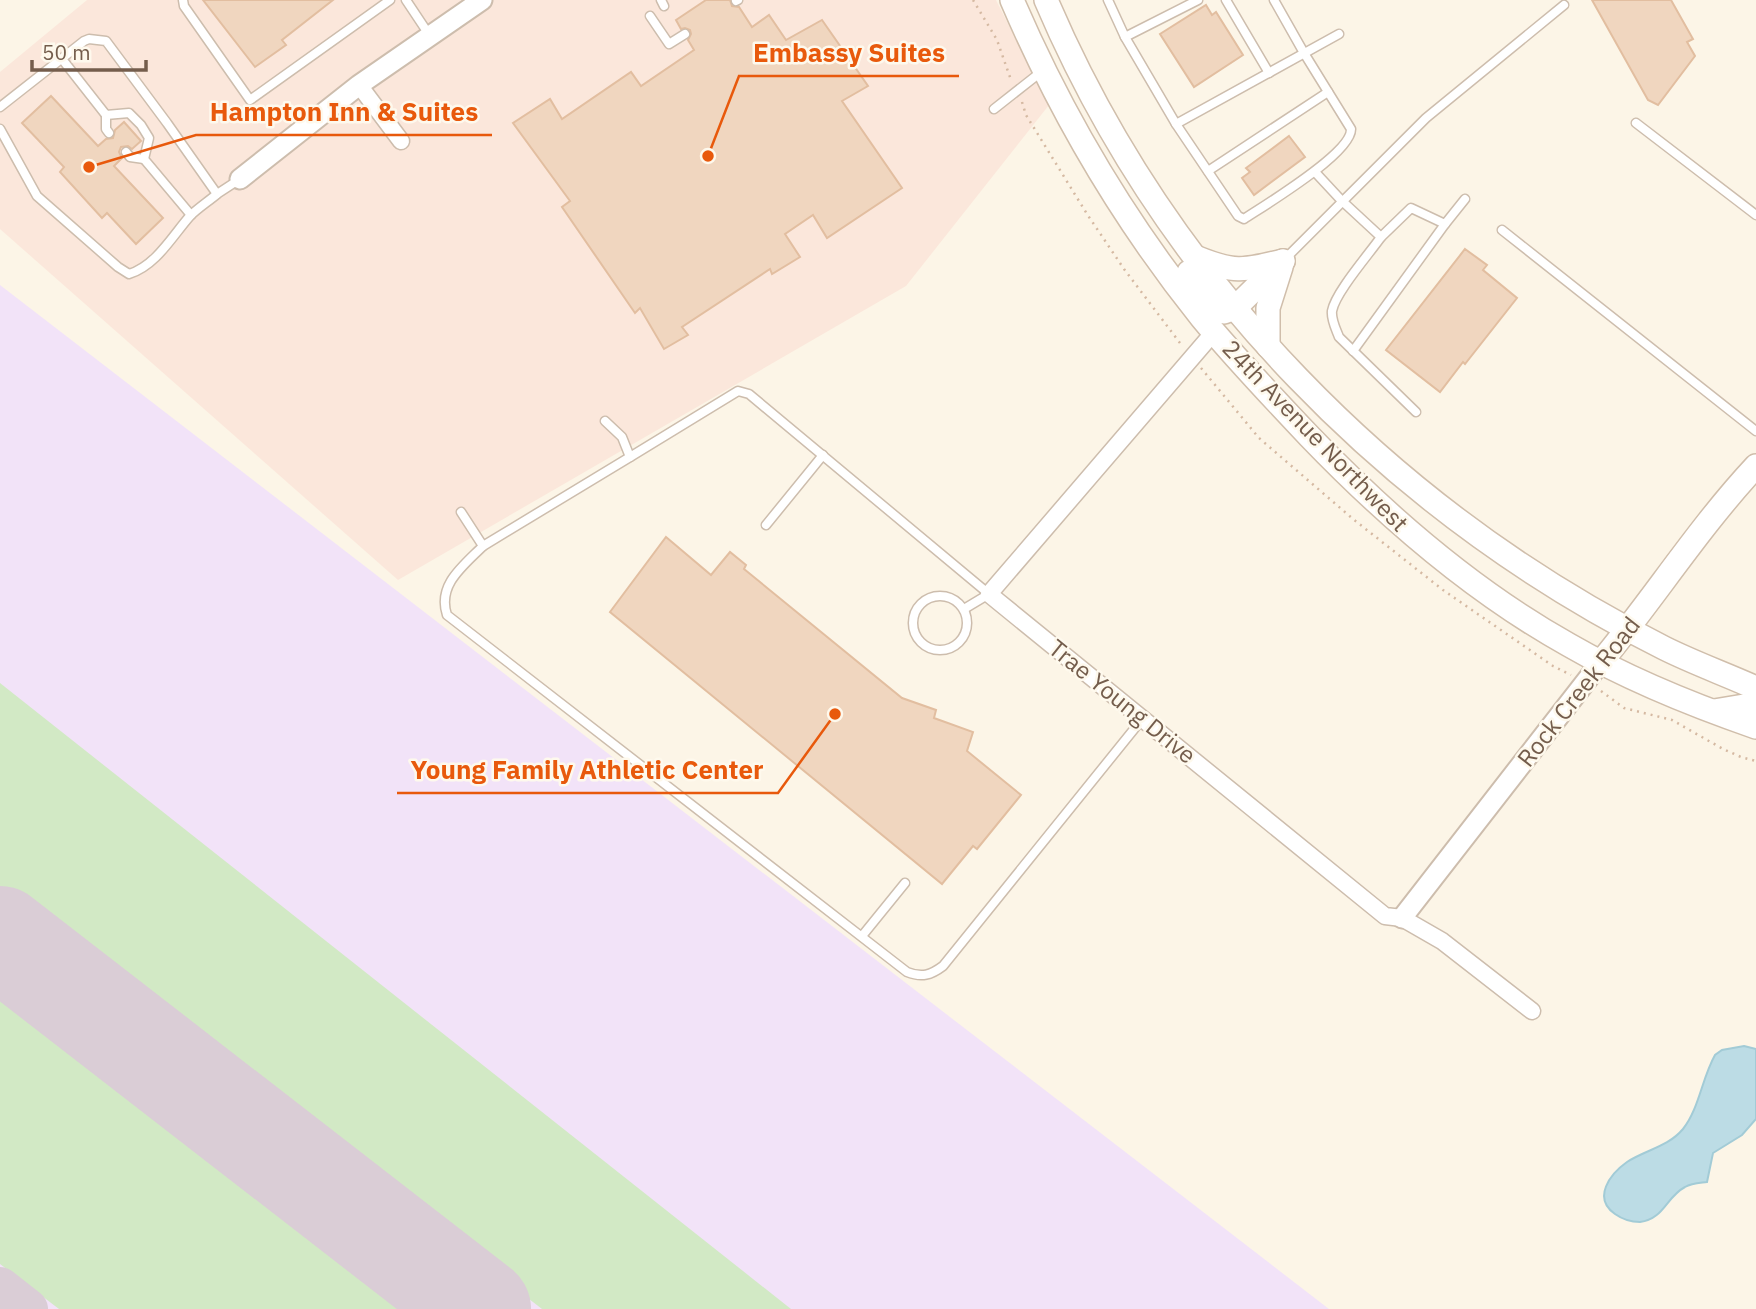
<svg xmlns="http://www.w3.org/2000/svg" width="1756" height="1309" font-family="'IBM Plex Sans',sans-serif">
	<rect width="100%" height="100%" fill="#fcf5e7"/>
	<polygon fill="#fbe7db" points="87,0 996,0 1049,105 906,286 398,580 0,229 0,72"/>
	<polygon fill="#f2e3f8" points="0,285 1329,1309 0,1309"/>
	<g fill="#d2e9c5">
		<polygon points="0,683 791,1309 542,1309 0,890"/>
		<polygon points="0,978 429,1309 59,1309 0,1264"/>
	</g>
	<path fill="#bcdce5" stroke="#a2cbd6" stroke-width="2" d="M 1744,1046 L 1756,1049 L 1756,1119 L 1742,1135 L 1713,1153 L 1707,1182 C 1700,1183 1692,1183 1685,1187 C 1666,1197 1664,1219 1640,1222 C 1630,1222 1622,1219 1615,1214 C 1592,1198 1610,1174 1627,1162 C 1645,1150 1668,1147 1683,1129 C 1699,1109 1702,1078 1715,1055 L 1722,1050 Z"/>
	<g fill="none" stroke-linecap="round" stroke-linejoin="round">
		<polyline stroke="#dacdd6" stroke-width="40" points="0,1287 28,1309"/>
		<polyline stroke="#dacdd6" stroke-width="102" points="0,937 480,1309"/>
	</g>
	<g fill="#f0d6bf" stroke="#e2bea0" stroke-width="2">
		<polygon points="203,0 333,0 282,40 286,45 255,67"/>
		<polygon points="706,0 730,0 732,6 739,7 752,27 769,15 786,40 822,20 868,86 842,101 902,188 827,238 813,215 785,234 800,257 772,274 770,269 682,327 688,335 664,349 640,308 635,313 562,207 570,201 513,123 550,99 562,119 631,72 641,86 694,50 688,40 691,34 690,30 685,28 681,29 676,20"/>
		<polygon points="1592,0 1671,0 1693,39 1687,42 1695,56 1658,105 1648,100"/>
		<polygon points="1206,5 1212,15 1216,12 1243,55 1194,87 1160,34"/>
		<polygon points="51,96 98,146 106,139 113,138 115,130 124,122 141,141 132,149 128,146 121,147 119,152 122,158 114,166 163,218 136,244 107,213 102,218 60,172 64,167 22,123"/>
		<polygon points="1289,136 1305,157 1254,195 1242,178 1250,172 1246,168"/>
		<polygon points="1465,249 1487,265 1483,270 1517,298 1465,364 1463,362 1440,392 1386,350"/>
		<polygon points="666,537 711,575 730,552 746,565 744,569 902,698 936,710 934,718 973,732 967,751 1021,795 977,849 973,846 942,884 610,612"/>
	</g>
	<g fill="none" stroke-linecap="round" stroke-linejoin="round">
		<g stroke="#cdbdad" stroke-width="11">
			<g id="service">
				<polyline points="183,0 184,6 250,100 390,0"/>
				<polyline points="406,0 430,36"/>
				<polyline points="661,0 664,6"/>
				<polyline points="1108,0 1125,37 1176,124 1339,34"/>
				<polyline points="1226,0 1269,73"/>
				<polyline points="736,1 738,0"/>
				<polyline points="650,16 669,44 685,34"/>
				<polyline points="1125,37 1198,0"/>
				<polyline points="62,59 106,115 129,113 141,125 149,138 144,159 191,215"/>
				<polyline points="0,107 84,41 89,39 106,41 167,123 217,194 240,179"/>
				<polyline points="994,109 1041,72"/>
				<polyline points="106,115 106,129 109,133"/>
				<polyline points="1636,123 1756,215"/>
				<path d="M 1176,124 L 1238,216 L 1244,219 C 1265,205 1352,153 1351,129 L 1304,53 L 1274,0"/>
				<path d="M 0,129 L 37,196 L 118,267 L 129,274 C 156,266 173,235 190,216 C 198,208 209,201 217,194"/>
				<polyline points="126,152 130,157 144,159"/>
				<polyline points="1208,171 1328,92"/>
				<polyline points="1315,172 1341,200 1381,237 1411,208 1445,224 1465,199"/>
				<polyline points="1502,230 1756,431"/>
				<path d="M 1381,237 C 1369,254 1335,293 1332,311 C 1331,320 1336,329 1339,337 L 1416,412"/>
				<polyline points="1285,259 1426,118 1564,5"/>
				<polyline points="1353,351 1445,224"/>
				<polyline points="605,421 622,437 630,457 738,391 749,394 989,594 964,609"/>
				<polyline points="461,512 483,546 630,457"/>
				<polyline points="766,525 823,455"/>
				<path d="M 483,546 C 463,566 437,585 447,615 L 907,972 C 922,978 931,975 943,966 L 1143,718"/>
				<circle cx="940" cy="623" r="27"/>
				<polyline points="862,936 905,883"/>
			</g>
		</g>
		<g stroke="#cdbdad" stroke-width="19">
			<g id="minor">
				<polyline points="359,85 401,141"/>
				<polyline points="1214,332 989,594 1385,916 1402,918 1442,941 1532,1011"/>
			</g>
		</g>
		<g stroke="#cdbdad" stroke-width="23">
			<g id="tertiary">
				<polyline points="240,179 359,85 482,0"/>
				<polyline points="1402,918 1601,662"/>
			</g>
		</g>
		<g stroke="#d0beab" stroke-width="26">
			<g id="secondary">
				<path d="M 1012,0 C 1061,114 1124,221 1202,318 C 1236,359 1273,398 1310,437 C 1387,517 1472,591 1569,645 C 1628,679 1692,705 1756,727"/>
				<path d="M 1046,0 C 1166,282 1392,511 1664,648 C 1694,663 1725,674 1756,688"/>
				<path d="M 1195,257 C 1234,273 1242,271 1283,261"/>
				<polyline points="1189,272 1217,310 1224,312 1235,308 1283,261"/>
				<polyline points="1268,346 1268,308 1281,267"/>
				<path d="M 1601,662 C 1654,598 1699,527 1756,466"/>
				<polyline points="1714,711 1744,706 1756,707"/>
			</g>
		</g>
		<g stroke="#d5b9a2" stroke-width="2.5" stroke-dasharray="2 5" stroke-linecap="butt">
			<polyline points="973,0 997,40 1011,80"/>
			<polyline points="1022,102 1026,115 1087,214 1124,269 1183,347"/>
			<polyline points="1201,368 1259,438 1353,519 1443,590 1553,666 1571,675"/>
			<polyline points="1601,691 1624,708 1672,720 1723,749 1741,757 1756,761"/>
		</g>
		<use href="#service" stroke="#fff" stroke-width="8"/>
		<use href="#minor" stroke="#fff" stroke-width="16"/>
		<use href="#tertiary" stroke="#fff" stroke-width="19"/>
		<use href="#secondary" stroke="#fff" stroke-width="23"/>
	</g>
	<g text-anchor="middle" stroke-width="5" stroke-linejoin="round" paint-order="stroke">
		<g font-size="24" fill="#745d4c" stroke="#fef9ed">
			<text transform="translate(1315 436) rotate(46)" y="8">24th Avenue Northwest</text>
			<text transform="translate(1579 692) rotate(-52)" y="8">Rock Creek Road</text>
			<text transform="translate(1122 702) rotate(39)" y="8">Trae Young Drive</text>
		</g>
	</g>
	<path fill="none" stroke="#e8590c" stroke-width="2.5" d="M708 156L739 76H959M89 167L196 135H492M835 714L778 793H397"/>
	<g fill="#e8590c" stroke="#fef9ed" stroke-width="2.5">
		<circle cx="708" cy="156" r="7"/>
		<circle cx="89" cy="167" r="7"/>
		<circle cx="835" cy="714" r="7"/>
	</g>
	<g font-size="26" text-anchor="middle" font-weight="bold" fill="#e8590c" stroke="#fef9ed" stroke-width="5" stroke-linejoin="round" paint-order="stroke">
		<text x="849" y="62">Embassy Suites</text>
		<text x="344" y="121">Hampton Inn &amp; Suites</text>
		<text x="587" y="779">Young Family Athletic Center</text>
	</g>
	<path d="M32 60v10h114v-10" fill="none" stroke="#745d4c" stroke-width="3.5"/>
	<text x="42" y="60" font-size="21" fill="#745d4c" stroke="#fef9ed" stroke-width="5" paint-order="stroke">50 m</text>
</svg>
